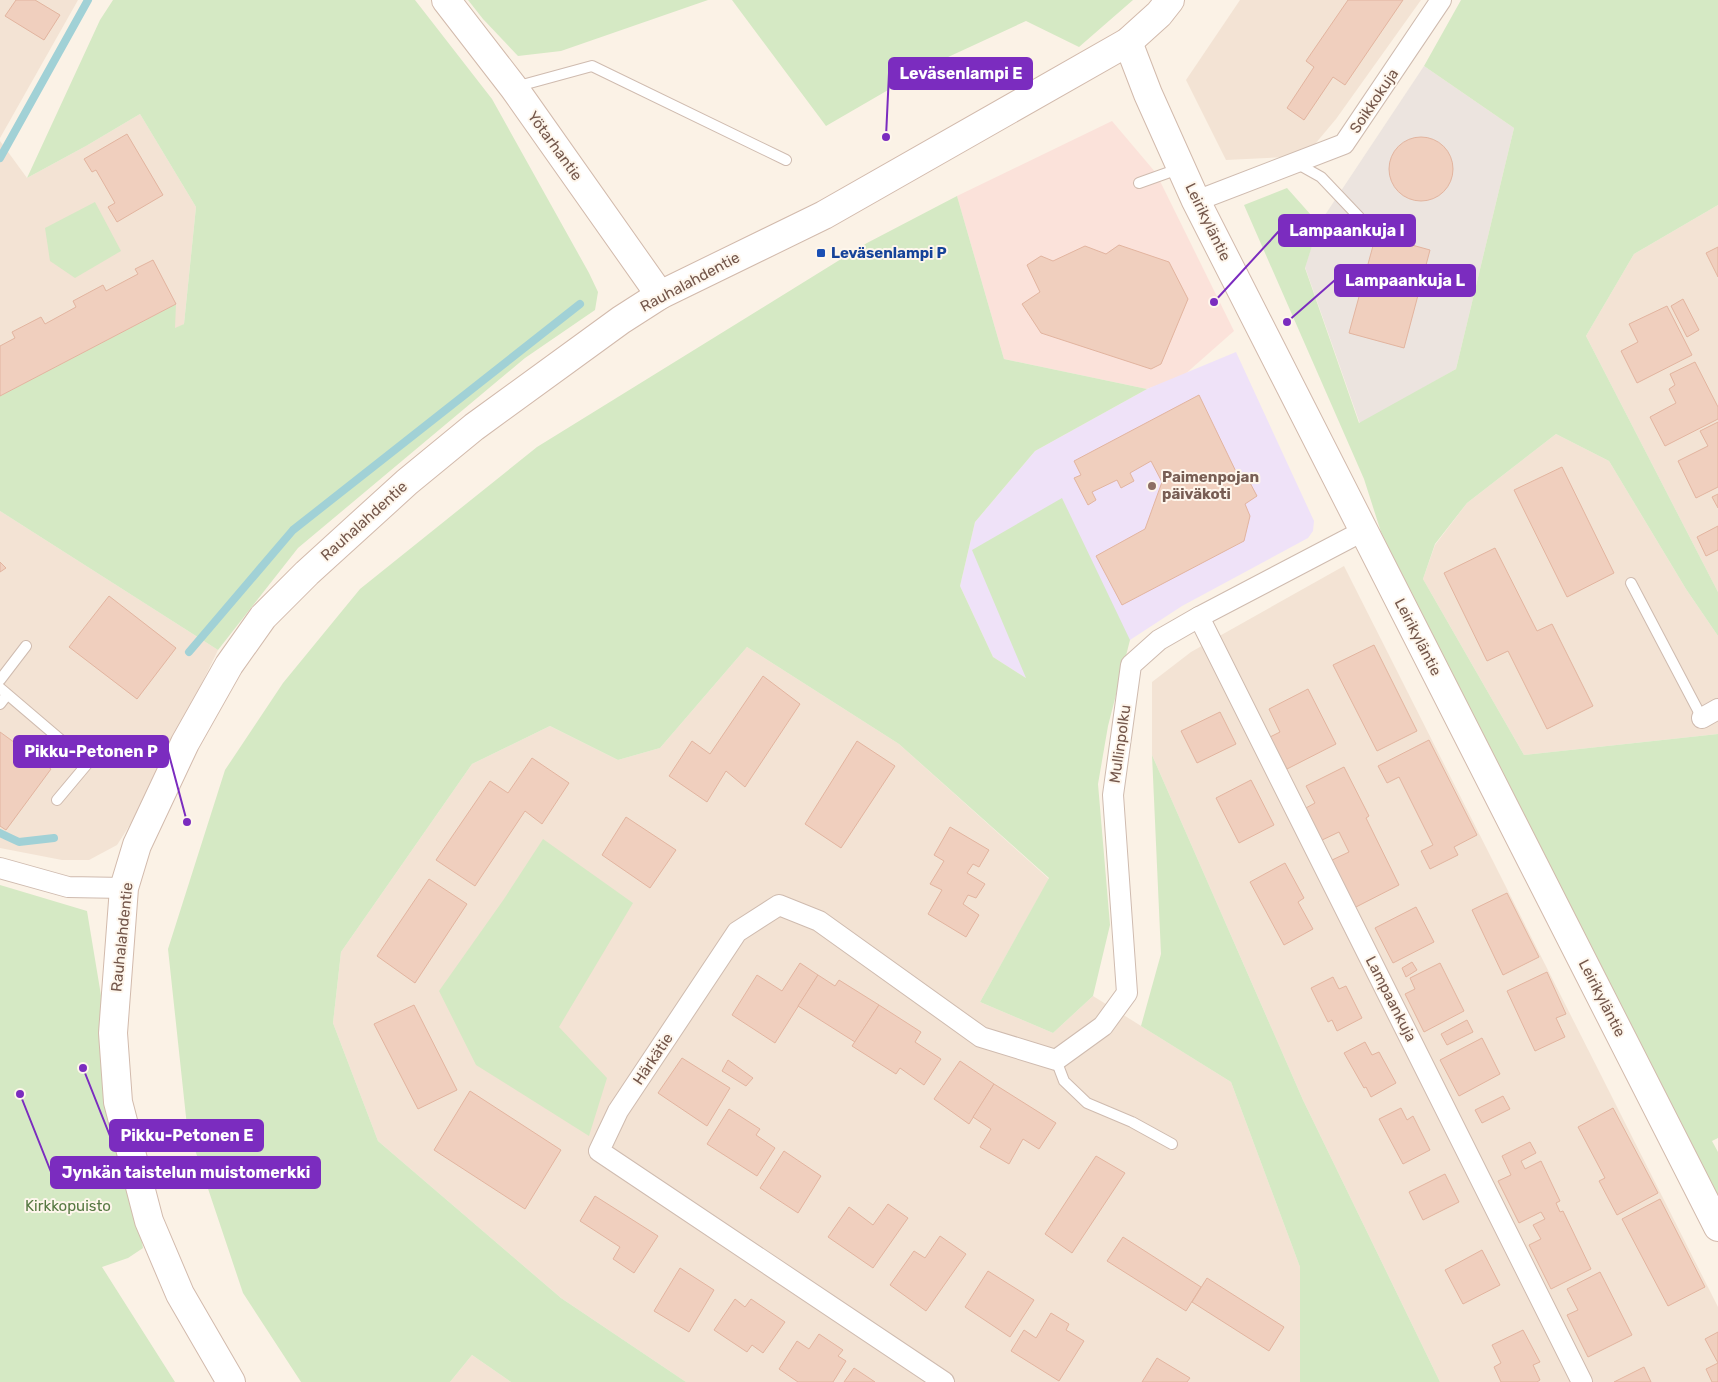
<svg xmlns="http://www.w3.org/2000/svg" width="1718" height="1382" font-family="Rubik,sans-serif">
	<rect width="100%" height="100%" fill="#fbf2e6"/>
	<g fill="#f3e3d4">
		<polygon points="0,0 78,0 0,138"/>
		<polygon points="1240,0 1421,0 1336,119 1305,156 1226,160 1186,80"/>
		<polygon points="140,114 196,207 184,324 0,427 0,141 27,178 86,146"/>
		<polygon points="1718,205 1718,592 1586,336 1634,254"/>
		<polygon points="1556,434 1609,461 1686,589 1718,636 1718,734 1524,755 1423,579 1435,545 1467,503"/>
		<polygon points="0,511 218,650 142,806 117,845 89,860 62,860 0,848"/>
		<polygon points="1344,566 1718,1307 1718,1382 1440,1382 1303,1100 1152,755 1152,682 1191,652"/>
		<polygon points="747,647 899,744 1049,879 980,1002 1053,1033 1093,996 1231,1082 1300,1267 1300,1382 686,1382 561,1298 378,1141 333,1023 341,952 472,764 550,726 618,760 660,748"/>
		<polygon points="472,1355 511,1382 450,1382"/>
	</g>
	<polygon fill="#fbe2da" points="1112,121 1156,173 1234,331 1183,376 1147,389 1004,359 957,196"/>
	<polygon fill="#ece4df" points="1424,66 1514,128 1456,369 1360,424 1305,267 1319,224"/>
	<polygon fill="#efe2f8" points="1236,352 1314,521 1313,531 1308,538 1182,606 1130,640 1026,678 993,657 960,586 975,522 1035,451 1147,389"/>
	<g fill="#d5e9c4">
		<polygon points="113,0 415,0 492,99 589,273 598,292 595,310 525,358 298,548 218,650 0,511 0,396 176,304 175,328 184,324 196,207 140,114 86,146 27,178 100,20"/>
		<polygon points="468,0 708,0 561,51 518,56 483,19"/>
		<polygon points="732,0 1133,0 1079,47 1026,21 933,64 826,126"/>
		<polygon points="1461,0 1718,0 1718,205 1634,254 1586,336 1718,592 1718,636 1686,589 1609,461 1556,434 1467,503 1435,544 1423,579 1524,755 1718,734 1718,1138 1712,1141 1718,1152 1718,1207 1441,657 1381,532 1364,479 1244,205 1287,188 1319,224 1305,268 1359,423 1456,369 1514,128 1424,66"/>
		<polygon points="957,196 1004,359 1147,389 1035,451 975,522 960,586 993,657 1026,678 972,550 1062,498 1130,640 1108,726 1098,784 1110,925 1093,996 1053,1033 980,1002 1049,878 899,744 747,647 660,748 618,760 550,726 472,764 341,952 333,1023 378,1141 561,1298 686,1382 511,1382 472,1355 450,1382 301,1382 243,1293 187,1126 168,949 225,770 283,683 360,589 537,447 867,243"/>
		<polygon points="95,202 121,251 75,278 50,261 45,228"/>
		<polygon points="1152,755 1303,1100 1440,1382 1300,1382 1300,1267 1231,1082 1141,1026 1161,954"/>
		<polygon points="543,839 633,903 559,1027 607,1078 589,1136 476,1065 439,991 504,899"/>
		<polygon points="0,885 87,911 143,1248 128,1258 102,1267 175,1382 0,1382"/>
	</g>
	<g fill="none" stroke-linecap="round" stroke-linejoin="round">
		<g stroke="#a1d1d6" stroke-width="8">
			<polyline points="0,158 88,0"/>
			<polyline points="189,652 293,530 580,304"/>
			<polyline points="0,833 19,842 54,838"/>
		</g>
	</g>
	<g fill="#f0cfbe" stroke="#e2b49f">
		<polygon points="16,0 35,0 60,15 44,40 5,16"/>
		<polygon points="1348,0 1403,0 1345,85 1333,77 1304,120 1287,108 1314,67 1306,61"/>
		<polygon points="127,134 163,195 117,222 108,207 115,203 96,170 92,172 84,159"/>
		<circle cx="1421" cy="169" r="32"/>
		<polygon points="1376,235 1430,250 1404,348 1349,333"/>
		<polygon points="1119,245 1169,262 1188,299 1161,364 1151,369 1041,333 1022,304 1040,292 1027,265 1041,256 1053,261 1085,246 1106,254"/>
		<polygon points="1718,247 1718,277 1706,253"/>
		<polygon points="153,260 176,304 0,396 0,346 15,338 12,332 41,317 45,324 76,307 73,301 103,285 106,291 138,274 135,269"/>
		<polygon points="1683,299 1699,330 1687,337 1671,306"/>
		<polygon points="1667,306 1692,355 1637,383 1621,351 1638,342 1629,324"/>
		<polygon points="1695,362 1718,407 1718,419 1665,446 1650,417 1676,403 1669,389 1675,385 1670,374"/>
		<polygon points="1199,395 1241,482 1248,479 1257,496 1245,504 1250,516 1244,541 1122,605 1096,556 1145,529 1162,482 1151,461 1130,473 1134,481 1121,488 1117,480 1092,492 1096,500 1088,505 1074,478 1081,475 1074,461"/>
		<polygon points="1718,422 1718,487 1696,498 1678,461 1708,446 1700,431"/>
		<polygon points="1562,467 1614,573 1567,597 1514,490"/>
		<polygon points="1718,494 1718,508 1712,497"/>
		<polygon points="1718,526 1718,550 1706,556 1697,537"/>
		<polygon points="1495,548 1537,631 1552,624 1593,706 1547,729 1508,651 1487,661 1444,573"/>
		<polygon points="0,562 6,568 0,572"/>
		<polygon points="109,596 176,648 137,699 69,647"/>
		<polygon points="1374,645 1417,731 1377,751 1333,665"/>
		<polygon points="763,676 800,704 745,787 726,771 707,802 669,776 692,741 710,754"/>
		<polygon points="1308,689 1336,744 1287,769 1270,737 1280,732 1269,709"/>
		<polygon points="1220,712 1236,744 1197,763 1181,731"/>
		<polygon points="0,732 51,769 6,830 0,826"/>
		<polygon points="1429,740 1477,835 1454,847 1458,855 1430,869 1421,851 1433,845 1399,777 1387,783 1378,766"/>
		<polygon points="857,741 895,766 841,848 805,824"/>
		<polygon points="532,758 569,783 542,824 525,811 475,886 436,860 490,781 508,793"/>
		<polygon points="1344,767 1369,816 1366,818 1399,885 1354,908 1330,861 1349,852 1339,832 1320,841 1304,809 1315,803 1306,786"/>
		<polygon points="1251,780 1274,825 1239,843 1216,798"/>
		<polygon points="626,817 676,850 650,888 602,855"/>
		<polygon points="950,827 989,850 979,867 973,864 967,873 985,884 976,898 968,895 963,904 979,915 966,937 928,914 942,890 930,884 944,861 934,855"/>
		<polygon points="1285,863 1304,898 1298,902 1313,929 1284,945 1250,882"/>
		<polygon points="429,879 467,904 415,983 377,956"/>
		<polygon points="1507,893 1539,957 1503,975 1472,910"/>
		<polygon points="1416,907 1434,942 1393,963 1375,928"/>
		<polygon points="1412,962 1417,970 1406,977 1402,968"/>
		<polygon points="800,963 818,975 775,1043 732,1015 757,975 782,991"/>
		<polygon points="1440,963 1464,1011 1424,1032 1405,994 1415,989 1410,978"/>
		<polygon points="1547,972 1566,1014 1556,1018 1565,1037 1535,1051 1507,991"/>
		<polygon points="818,975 835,986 839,980 879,1005 855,1042 798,1006"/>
		<polygon points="1333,977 1339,989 1346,986 1362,1018 1337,1031 1332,1020 1328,1022 1311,988"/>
		<polygon points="414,1005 457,1090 418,1109 374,1024"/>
		<polygon points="879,1005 921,1032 915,1042 941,1059 924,1085 900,1068 896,1074 852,1046"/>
		<polygon points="1467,1020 1473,1032 1447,1045 1441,1034"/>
		<polygon points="1482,1038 1500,1074 1459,1096 1440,1060"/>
		<polygon points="1365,1042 1372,1055 1379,1052 1396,1083 1371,1097 1366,1087 1364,1088 1344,1053"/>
		<polygon points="682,1058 730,1088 707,1126 658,1093"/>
		<polygon points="728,1060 753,1078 746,1086 722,1071"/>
		<polygon points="960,1061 994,1084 969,1124 934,1099"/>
		<polygon points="994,1084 1056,1123 1039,1149 1023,1139 1009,1164 980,1147 991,1129 973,1117"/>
		<polygon points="470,1091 561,1150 525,1209 434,1150"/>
		<polygon points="1503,1096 1510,1109 1482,1123 1475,1110"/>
		<polygon points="1401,1108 1407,1120 1413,1116 1430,1150 1403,1164 1379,1119"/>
		<polygon points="1613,1108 1658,1193 1617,1215 1599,1181 1605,1178 1578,1127"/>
		<polygon points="729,1109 760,1129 756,1135 775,1148 757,1176 707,1144"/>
		<polygon points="1530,1142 1536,1153 1521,1161 1525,1169 1541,1161 1560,1201 1556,1203 1560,1212 1563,1211 1591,1269 1551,1289 1529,1245 1541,1239 1533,1225 1545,1219 1541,1212 1519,1223 1498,1181 1511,1175 1502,1156"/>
		<polygon points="784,1151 821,1176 798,1213 760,1188"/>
		<polygon points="1096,1156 1125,1173 1072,1253 1045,1234"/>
		<polygon points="1445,1174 1459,1202 1423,1220 1409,1192"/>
		<polygon points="595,1196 658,1236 634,1273 613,1259 620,1247 580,1221"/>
		<polygon points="1660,1199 1705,1287 1668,1306 1622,1219"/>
		<polygon points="888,1204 908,1218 873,1268 828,1237 849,1207 873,1225"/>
		<polygon points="940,1236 966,1254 926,1311 890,1285 914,1251 925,1258"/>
		<polygon points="1123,1237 1201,1287 1186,1311 1107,1261"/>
		<polygon points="1482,1250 1500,1285 1463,1304 1445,1270"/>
		<polygon points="680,1268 714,1290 689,1332 654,1311"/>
		<polygon points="988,1271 1034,1300 1010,1337 965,1307"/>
		<polygon points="1600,1272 1632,1335 1588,1357 1567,1315 1578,1310 1567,1289"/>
		<polygon points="1207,1278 1284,1327 1269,1351 1192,1302"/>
		<polygon points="735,1299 745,1307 751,1299 785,1322 763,1353 752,1345 747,1352 714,1330"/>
		<polygon points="1051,1313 1069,1324 1066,1330 1084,1341 1059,1381 1011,1351 1024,1330 1036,1338"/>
		<polygon points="1523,1330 1540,1362 1533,1365 1540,1380 1537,1382 1501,1382 1494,1367 1501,1363 1492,1345"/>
		<polygon points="1718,1332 1718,1363 1705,1339"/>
		<polygon points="819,1334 843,1350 838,1356 846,1361 833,1382 798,1382 779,1369 797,1341 809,1349"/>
		<polygon points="1157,1358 1190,1378 1187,1382 1142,1382"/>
		<polygon points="1718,1363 1718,1382 1712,1382 1706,1369"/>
		<polygon points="1644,1367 1651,1382 1614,1382"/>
		<polygon points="854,1368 875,1382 844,1382"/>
	</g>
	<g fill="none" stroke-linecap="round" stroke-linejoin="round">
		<g stroke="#cfbbaf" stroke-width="12">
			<g id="lane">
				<polyline points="515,87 592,66 786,160"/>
				<polyline points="1296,163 1321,177 1359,217"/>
				<polyline points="1139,183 1181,168"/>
				<polyline points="1631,583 1702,718"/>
				<polyline points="0,680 26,646"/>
				<polyline points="0,688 88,763 57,800"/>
				<polyline points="0,704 7,695"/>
				<polyline points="1056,1060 1064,1081 1087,1103 1132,1122 1172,1144"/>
			</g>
		</g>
		<g stroke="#cfbbaf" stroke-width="22">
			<g id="street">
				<polyline points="1196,201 1344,144 1441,0"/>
				<polyline points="1199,617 1582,1382"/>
				<polyline points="1702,718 1718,709"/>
				<polyline points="0,868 68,887 124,888"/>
				<polyline points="944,1382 599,1151 618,1111 737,932 779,905 819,921 981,1037 1056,1060 1103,1026 1127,993 1113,795 1131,665 1159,640 1199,617 1363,531"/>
			</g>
		</g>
		<g stroke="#d2baac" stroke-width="30">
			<g id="secondary">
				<polyline points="446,0 514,88 660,295"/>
				<polyline points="1128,42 1148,94 1196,201 1718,1227"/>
				<polyline points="231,1382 180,1294 149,1221 118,1102 113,1033 124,888 137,845 185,743 229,665 263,617 307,573 407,482 474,427 621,320 660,295 824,215 1128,42 1159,14 1170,0"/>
			</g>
		</g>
		<use href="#lane" stroke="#fff" stroke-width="10"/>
		<use href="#street" stroke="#fff" stroke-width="20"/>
		<use href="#secondary" stroke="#fff" stroke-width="28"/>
	</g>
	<rect fill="#1a4fb4" stroke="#fef6ec" stroke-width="2" x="816" y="248" width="10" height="10" rx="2.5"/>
	<circle fill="#8d6e63" stroke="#fef6ec" stroke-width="2" cx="1152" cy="486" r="5"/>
	<g text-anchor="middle" stroke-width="4" stroke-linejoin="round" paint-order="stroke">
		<g font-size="15" fill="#74574b" stroke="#fef6ec">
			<text transform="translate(1374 101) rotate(-56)" y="5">Soikkokuja</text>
			<text transform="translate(555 146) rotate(54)" y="5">Yötarhantie</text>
			<text transform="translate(1208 222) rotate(64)" y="5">Leirikyläntie</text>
			<text transform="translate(690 282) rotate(-28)" y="5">Rauhalahdentie</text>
			<text transform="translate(364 521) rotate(-42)" y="5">Rauhalahdentie</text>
			<text transform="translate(1418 637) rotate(63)" y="5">Leirikyläntie</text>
			<text transform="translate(1120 744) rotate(-82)" y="5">Mullinpolku</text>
			<text transform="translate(122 937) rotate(-84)" y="5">Rauhalahdentie</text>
			<text transform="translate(1602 998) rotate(63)" y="5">Leirikyläntie</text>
			<text transform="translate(1391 999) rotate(63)" y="5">Lampaankuja</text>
			<text transform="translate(653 1059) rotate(-56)" y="5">Härkätie</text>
		</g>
		<g font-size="15" font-weight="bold" fill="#164399" stroke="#fef6ec" text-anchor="start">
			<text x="831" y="258">Leväsenlampi P</text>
		</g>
		<g font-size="15" font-weight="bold" fill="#785e54" stroke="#fef6ec" text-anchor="start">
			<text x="1162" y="482">Paimenpojan<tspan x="1162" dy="17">päiväkoti</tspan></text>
		</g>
		<g font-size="15" fill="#577943" stroke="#fef6ec">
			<text x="68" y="1211">Kirkkopuisto</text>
		</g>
	</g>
	<path fill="none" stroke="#7b2cbf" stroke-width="2" d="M886 137L889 73M1214 302L1279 231M1287 322L1335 280M187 822L168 751M83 1068L110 1136M20 1094L51 1172"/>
	<g fill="#7b2cbf" stroke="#fef6ec" stroke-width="2">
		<circle cx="886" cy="137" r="5"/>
		<circle cx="1214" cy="302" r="5"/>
		<circle cx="1287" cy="322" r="5"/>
		<circle cx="187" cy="822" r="5"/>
		<circle cx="83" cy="1068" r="5"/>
		<circle cx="20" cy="1094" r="5"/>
	</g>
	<g fill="#7b2cbf" stroke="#7b2cbf" stroke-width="2">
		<rect x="889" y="58" width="143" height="31" rx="5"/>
		<rect x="1279" y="215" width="136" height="31" rx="5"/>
		<rect x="1335" y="265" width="140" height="31" rx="5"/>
		<rect x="14" y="736" width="154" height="31" rx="5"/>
		<rect x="110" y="1120" width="153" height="31" rx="5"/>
		<rect x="51" y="1157" width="269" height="31" rx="5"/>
	</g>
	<g font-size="16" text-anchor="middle" font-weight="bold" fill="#fff">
		<text x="961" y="79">Leväsenlampi E</text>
		<text x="1347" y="236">Lampaankuja I</text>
		<text x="1405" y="286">Lampaankuja L</text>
		<text x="91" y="757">Pikku-Petonen P</text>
		<text x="187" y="1141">Pikku-Petonen E</text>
		<text x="186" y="1178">Jynkän taistelun muistomerkki</text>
	</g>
</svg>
